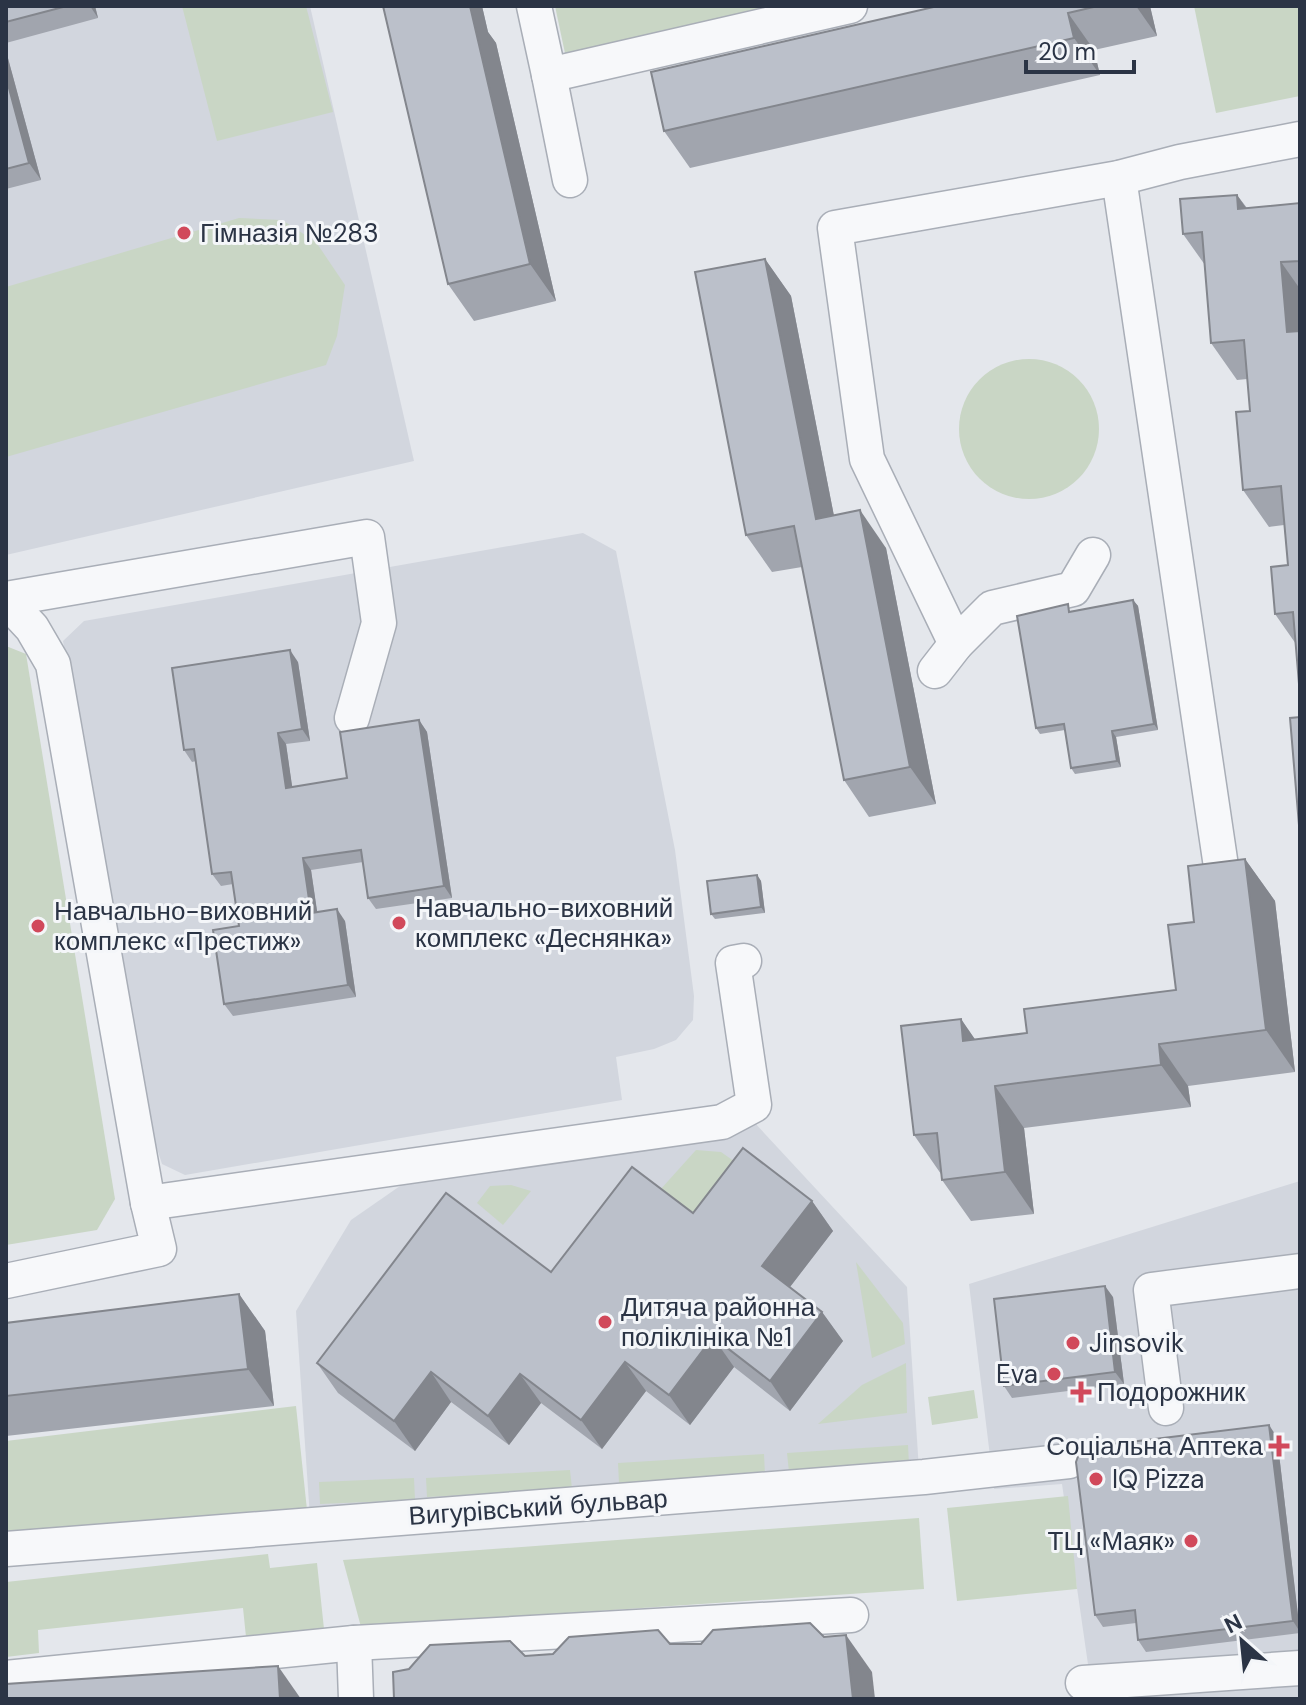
<svg xmlns="http://www.w3.org/2000/svg" width="1306" height="1705" font-family="'DM Sans',sans-serif">
	<rect width="100%" height="100%" fill="#e4e7ec"/>
	<g fill="#d2d6de">
		<polygon points="6,6 310,6 414,461 6,555"/>
		<polygon points="583,533 616,551 675,850 694,996 693,1020 676,1040 654,1049 616,1057 622,1100 185,1175 162,1164 148,1121 63,641 84,621"/>
		<polygon points="754,1122 907,1287 919,1470 310,1518 296,1311 351,1220 426,1168"/>
		<polygon points="1300,1181 1300,1699 1093,1699 1062,1484 994,1489 969,1284"/>
	</g>
	<g fill="#c9d6c5">
		<polygon points="182,6 306,6 333,112 217,141"/>
		<polygon points="555,6 787,6 566,58"/>
		<polygon points="1194,6 1300,6 1300,96 1216,113"/>
		<polygon points="239,218 282,220 316,242 345,285 337,336 326,365 6,457 6,287"/>
		<circle cx="1029" cy="429" r="70"/>
		<polygon points="6,646 26,654 115,1199 97,1230 6,1245"/>
		<polygon points="696,1150 721,1152 745,1169 702,1222 660,1190"/>
		<polygon points="511,1185 531,1191 503,1225 477,1203 490,1186"/>
		<polygon points="856,1262 903,1323 905,1344 872,1358"/>
		<polygon points="906,1363 907,1413 818,1424 862,1385"/>
		<polygon points="974,1390 978,1418 932,1425 928,1397"/>
		<polygon points="296,1406 307,1510 6,1535 6,1441"/>
		<polygon points="908,1445 909,1464 789,1472 787,1453"/>
		<polygon points="764,1454 765,1475 619,1483 618,1463"/>
		<polygon points="570,1470 572,1489 427,1497 426,1478"/>
		<polygon points="414,1478 415,1500 320,1504 319,1482"/>
		<polygon points="1068,1496 1077,1589 957,1601 947,1508"/>
		<polygon points="919,1518 924,1589 361,1627 343,1560"/>
		<polygon points="268,1554 270,1568 317,1563 324,1629 246,1637 243,1608 38,1630 39,1653 6,1657 6,1582"/>
	</g>
	<g fill="none" stroke-linecap="round" stroke-linejoin="round">
		<g stroke="#a9aeb7" stroke-width="37">
			<g id="minor">
				<polyline points="534,6 549,75 850,6"/>
				<polyline points="549,75 570,180"/>
				<polyline points="1119,178 1223,880"/>
				<polyline points="6,599 367,537 379,623 352,718"/>
				<polyline points="6,600 32,628 53,664 148,1203 159,1249 6,1281"/>
				<polyline points="956,644 867,459 835,228 1119,178 1180,162 1300,139"/>
				<polyline points="935,671 956,644 992,608 1073,589 1093,555"/>
				<polyline points="148,1203 722,1122 754,1105 733,963 744,961"/>
				<polyline points="1166,1408 1151,1290 1300,1271"/>
				<polyline points="6,1549 924,1477 1069,1461"/>
				<polyline points="354,1643 356,1699"/>
				<polyline points="6,1678 354,1643 851,1615"/>
				<polyline points="1083,1683 1300,1668"/>
			</g>
		</g>
		<use href="#minor" stroke="#f7f8fa" stroke-width="34"/>
	</g>
	<g fill="#a1a5ae">
		<polygon points="6,6 95,6 98,18 6,43"/>
		<polygon points="383,6 482,6 488,32 496,43 556,301 474,321 448,284"/>
		<polygon points="938,6 1150,6 1157,36 1094,50 1100,75 690,168 664,131"/>
		<polygon points="6,51 41,180 6,189"/>
		<polygon points="1237,195 1247,208 1300,203 1300,696 1296,644 1275,614 1288,565 1284,525 1269,527 1243,490 1250,411 1247,379 1237,380 1211,343 1205,265 1183,234"/>
		<polygon points="765,259 791,296 834,516 886,548 936,804 869,817 844,780 802,567 772,572 746,535"/>
		<polygon points="1133,600 1138,606 1158,730 1116,737 1121,767 1075,774 1071,768 1065,730 1040,734 1036,728 1072,610 1072,611"/>
		<polygon points="298,662 310,741 286,744 292,787 347,778 419,720 427,732 452,898 376,909 368,898 363,862 311,870 317,912 345,921 356,997 233,1016 224,1004 239,926 233,884 221,886 212,874 196,761 192,762 184,750"/>
		<polygon points="1245,859 1275,901 1295,1072 1188,1086 1191,1107 1024,1128 1034,1214 971,1221 942,1180 941,1174 914,1135 961,1019 975,1040 1027,1033 1176,990 1194,922"/>
		<polygon points="757,875 761,881 765,913 715,919 711,914"/>
		<polygon points="812,1201 833,1231 790,1287 822,1312 843,1341 790,1411 734,1367 690,1425 646,1391 602,1449 541,1403 509,1445 451,1402 415,1451 338,1393 317,1363 551,1272 693,1213"/>
		<polygon points="239,1294 265,1331 274,1406 6,1436 6,1323"/>
		<polygon points="1113,1297 1124,1384 1012,1398 1004,1386"/>
		<polygon points="1277,1437 1300,1633 1146,1652 1138,1640 1136,1623 1103,1627 1095,1615"/>
	</g>
	<g fill="#83868d">
		<polygon points="90,6 95,6 98,18"/>
		<polygon points="465,6 482,6 488,32 496,43 556,301 530,264"/>
		<polygon points="1136,6 1150,6 1157,36"/>
		<polygon points="1068,13 1094,50 1100,75 1074,38"/>
		<polygon points="6,51 41,180 29,163 6,77"/>
		<polygon points="1237,195 1263,232 1238,209"/>
		<polygon points="765,259 791,296 842,557 816,519"/>
		<polygon points="1281,262 1300,289 1300,351 1287,332"/>
		<polygon points="860,510 886,548 936,804 910,767"/>
		<polygon points="1133,600 1138,606 1158,730 1154,724"/>
		<polygon points="290,650 298,662 310,741 302,729"/>
		<polygon points="419,720 427,732 452,898 444,886"/>
		<polygon points="1112,731 1116,737 1121,767 1117,761"/>
		<polygon points="278,733 286,744 294,799 286,788"/>
		<polygon points="303,858 311,870 319,924 311,913"/>
		<polygon points="1245,859 1275,901 1295,1072 1266,1030"/>
		<polygon points="757,875 761,881 765,913 761,907"/>
		<polygon points="337,909 345,921 356,997 348,985"/>
		<polygon points="961,1019 990,1061 963,1041"/>
		<polygon points="1159,1044 1188,1086 1191,1107 1161,1065"/>
		<polygon points="995,1086 1024,1128 1034,1214 1005,1172"/>
		<polygon points="812,1201 833,1231 783,1296 762,1266"/>
		<polygon points="1105,1286 1113,1297 1124,1384 1115,1372"/>
		<polygon points="239,1294 265,1331 274,1406 248,1369"/>
		<polygon points="822,1312 843,1341 790,1411 770,1381"/>
		<polygon points="713,1337 734,1367 690,1425 669,1395"/>
		<polygon points="625,1362 646,1391 602,1449 581,1420"/>
		<polygon points="431,1372 451,1402 415,1451 394,1421"/>
		<polygon points="520,1374 541,1403 509,1445 488,1416"/>
		<polygon points="1269,1425 1277,1437 1300,1632 1293,1621"/>
		<polygon points="846,1635 872,1672 875,1699 853,1699"/>
		<polygon points="278,1666 301,1699 280,1699"/>
	</g>
	<g fill="#bbc0ca" stroke="#83868d" stroke-width="2">
		<polygon points="6,6 67,6 6,22"/>
		<polygon points="383,6 470,6 530,264 448,284"/>
		<polygon points="938,6 1098,6 1068,13 1074,38 664,131 651,72"/>
		<polygon points="6,77 29,163 6,169"/>
		<polygon points="1237,195 1238,209 1300,203 1300,261 1281,262 1287,332 1300,331 1300,696 1293,612 1275,614 1271,567 1288,565 1281,486 1243,490 1236,412 1250,411 1244,340 1211,343 1202,232 1183,234 1180,199"/>
		<polygon points="765,259 816,519 860,510 910,767 844,780 794,526 746,535 695,272"/>
		<polygon points="1133,600 1154,724 1112,731 1117,761 1071,768 1064,724 1036,728 1017,616 1068,604 1069,612"/>
		<polygon points="290,650 302,729 278,733 286,788 347,778 340,732 419,720 444,886 368,898 361,850 303,858 311,913 337,909 348,985 224,1004 213,930 239,926 231,872 212,874 194,749 184,750 172,668"/>
		<polygon points="1300,717 1300,837 1290,718"/>
		<polygon points="1245,859 1266,1030 1159,1044 1161,1065 995,1086 1005,1172 942,1180 937,1133 914,1135 901,1026 961,1019 963,1041 1027,1033 1024,1009 1176,990 1168,925 1194,922 1188,866"/>
		<polygon points="757,875 761,907 711,914 707,881"/>
		<polygon points="743,1148 812,1201 762,1266 822,1312 770,1381 713,1337 669,1395 625,1362 581,1420 520,1374 488,1416 431,1372 394,1421 317,1363 446,1193 551,1272 632,1167 693,1213"/>
		<polygon points="1105,1286 1115,1372 1004,1386 994,1299"/>
		<polygon points="239,1294 248,1369 6,1396 6,1323"/>
		<polygon points="1269,1425 1293,1621 1138,1640 1135,1610 1095,1615 1076,1462 1081,1448"/>
		<polygon points="810,1623 824,1637 846,1635 853,1699 394,1699 393,1672 409,1669 430,1645 510,1641 525,1656 553,1654 569,1637 658,1630 670,1644 701,1644 713,1630"/>
		<polygon points="278,1666 280,1699 6,1699 6,1684"/>
	</g>
	<g fill="#d1495b" stroke="#f4f6f9" stroke-width="3">
		<circle cx="184" cy="233" r="8"/>
		<circle cx="399" cy="923" r="8"/>
		<circle cx="38" cy="926" r="8"/>
		<circle cx="605" cy="1322" r="8"/>
		<circle cx="1073" cy="1343" r="8"/>
		<circle cx="1054" cy="1374" r="8"/>
		<path d="M1077 1380h8v8h8v8h-8v8h-8v-8h-8v-8h8z"/>
		<path d="M1275 1434h8v8h8v8h-8v8h-8v-8h-8v-8h8z"/>
		<circle cx="1096" cy="1479" r="8"/>
		<circle cx="1191" cy="1541" r="8"/>
	</g>
	<g text-anchor="middle" stroke-width="6" stroke-linejoin="round" paint-order="stroke">
		<g font-size="26" fill="#2b3445" stroke="#f4f6f9" text-anchor="start">
			<text x="200" y="242">Гімназія №283</text>
			<text x="415" y="917">Навчально-виховний<tspan x="415" dy="30">комплекс «Деснянка»</tspan></text>
			<text x="54" y="920">Навчально-виховний<tspan x="54" dy="30">комплекс «Престиж»</tspan></text>
			<text x="621" y="1316">Дитяча районна<tspan x="621" dy="30">поліклініка №1</tspan></text>
			<text x="1089" y="1352">Jinsovik</text>
			<text x="1038" y="1383" text-anchor="end">Eva</text>
			<text x="1097" y="1401">Подорожник</text>
			<text x="1263" y="1455" text-anchor="end">Соціальна Аптека</text>
			<text x="1112" y="1488">IQ Pizza</text>
			<text x="1175" y="1550" text-anchor="end">ТЦ «Маяк»</text>
		</g>
		<g font-size="26" fill="#2b3445" stroke="#f4f6f9">
			<text transform="translate(538 1507) rotate(-4)" y="9">Вигурівський бульвар</text>
		</g>
	</g>
	<rect width="1306" height="1705" fill="none" stroke="#2b3445" stroke-width="16"/>
	<g transform="translate(1242 1641) rotate(333)" stroke="#f4f6f9" stroke-width="6" paint-order="stroke">
	<path d="M0-6L14 30L0 20L-14 30Z" fill="#2b3445"/>
	<text y="-12" font-size="22" font-weight="bold" text-anchor="middle" fill="#2b3445">N</text>
	</g>
	<path d="M1026 60v12h108v-12" fill="none" stroke="#2b3445" stroke-width="4"/>
	<text x="1038" y="60" font-size="24" fill="#2b3445" stroke="#f4f6f9" stroke-width="6" paint-order="stroke">20 m</text>
</svg>
